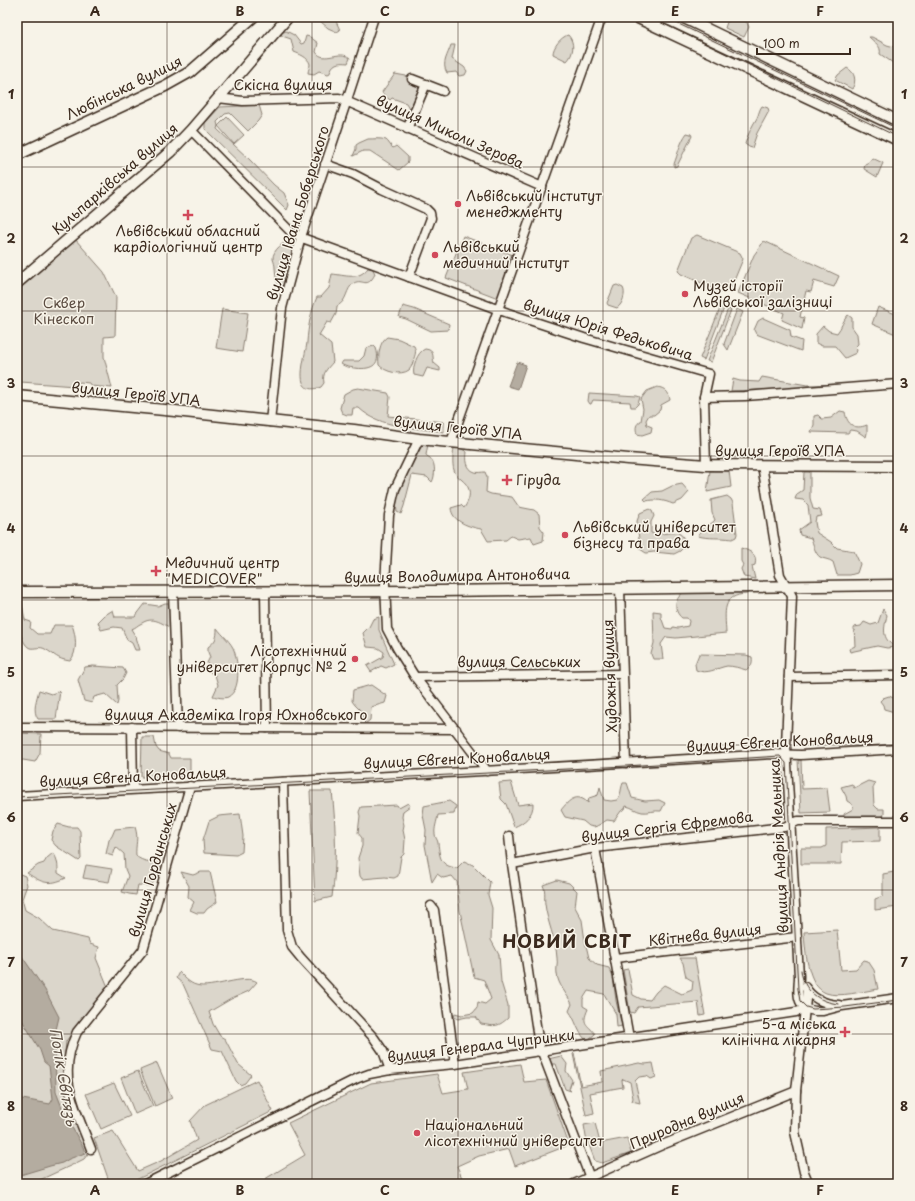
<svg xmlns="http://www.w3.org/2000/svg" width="915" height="1201" font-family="'Playpen Sans',sans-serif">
	<rect width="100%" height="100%" fill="#f7f3e8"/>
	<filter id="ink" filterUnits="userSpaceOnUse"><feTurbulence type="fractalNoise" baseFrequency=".025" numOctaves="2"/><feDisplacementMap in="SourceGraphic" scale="8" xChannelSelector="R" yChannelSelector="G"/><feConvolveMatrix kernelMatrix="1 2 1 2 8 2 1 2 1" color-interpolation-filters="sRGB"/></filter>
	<g filter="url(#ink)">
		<g fill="#dbd6cb" stroke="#8b8074">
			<polygon points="324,17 334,17 340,30 337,32 328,28 320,21"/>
			<path d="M 735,18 C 742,18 746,20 749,27 L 744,37 L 725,28 L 727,22 Z"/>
			<path d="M 286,31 L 294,35 L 301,44 L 304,43 L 306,36 L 310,37 L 318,43 L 316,52 C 324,64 340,49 350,58 L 348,63 C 338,62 332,63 330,73 L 328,74 L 319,71 L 314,74 L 308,73 C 308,70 310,67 310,64 C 308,57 299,54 294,52 L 291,39 L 282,36 L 281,33 Z"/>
			<path d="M 568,35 C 575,42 574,54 567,61 L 553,54 C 553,47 561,37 568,35 Z"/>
			<path d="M 869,37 L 872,37 L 887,45 L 898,48 L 898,64 L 896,65 L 880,54 C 882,46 874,42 869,37 Z"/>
			<path d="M 451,45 L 455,45 L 452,59 L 464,67 L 467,71 L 465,75 L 459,76 L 456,72 L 447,73 C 441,63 448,55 451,45 Z"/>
			<path d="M 847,68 C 855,72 857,81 852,89 L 835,80 L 838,75 Z"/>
			<polygon points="395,74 406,76 409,80 419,87 413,106 410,110 406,103 392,98 390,100 383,94 382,92"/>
			<polygon points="259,105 262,115 258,121 248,131 230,113 225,114 217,122 218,126 227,117 244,135 234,144 218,126 217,129 250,160 274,185 284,193 289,205 287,210 205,129 205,123 220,107"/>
			<path d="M 762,106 L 768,108 L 769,111 L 757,133 L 752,148 L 749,147 L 745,144 C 748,134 752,126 757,118 C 759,114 759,110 762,106 Z"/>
			<path d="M 687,133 L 691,134 L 692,136 L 677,166 L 674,167 L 674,164 C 678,154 680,142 687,133 Z"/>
			<path d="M 368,139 C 373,139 381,138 386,140 C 389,142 390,146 393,148 L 396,146 L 408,157 L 408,162 L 399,170 L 370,151 L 363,151 L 353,156 L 356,149 L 356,145 L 359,143 Z"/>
			<polygon points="872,158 883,163 877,177 864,169 865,164 869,162"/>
			<polygon points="697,235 740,253 743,259 731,288 724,293 681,274 678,271 691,238"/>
			<polygon points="463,236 513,255 498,298 446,278"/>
			<polygon points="75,239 104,272 116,297 115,336 104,337 104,357 112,388 91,386 89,383 80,382 75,386 21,382 17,378 17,289"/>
			<path d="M 292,239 L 297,241 L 286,286 L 280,286 C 275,280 276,276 275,268 C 275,265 274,262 273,259 C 272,250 285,241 292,239 Z"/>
			<polygon points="764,241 839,276 834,287 814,281 811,292 806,291 800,317 804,318 802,329 782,320 784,313 738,293 754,255"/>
			<path d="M 368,268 L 373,269 L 375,274 C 367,290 363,278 354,283 C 345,289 348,301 337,306 L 336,314 L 331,323 L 327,322 L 319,335 L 331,345 L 333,362 C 327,369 322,373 324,383 L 321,387 C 290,398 306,356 307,342 C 308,327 311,311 317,297 L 321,297 L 329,288 L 332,274 C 345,275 358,281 368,268 Z"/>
			<path d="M 617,285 L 623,288 C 626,293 623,304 617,308 L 608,305 L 607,303 L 614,286 Z"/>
			<polygon points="403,306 414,309 449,324 448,330 431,331 406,319 399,317"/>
			<polygon points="721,306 724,308 704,360 700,358"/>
			<polygon points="878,307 898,315 898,335 872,324"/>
			<polygon points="222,309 248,313 242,352 216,348"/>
			<polygon points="728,309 731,310 711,362 707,361"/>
			<polygon points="737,309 743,312 728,350 724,344"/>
			<path d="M 848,315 L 852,318 L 852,327 L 857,334 L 858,344 L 855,347 L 857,350 L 856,353 L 845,358 L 835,346 L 822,346 L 816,343 L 816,334 L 823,326 L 829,331 L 837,333 C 842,327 843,320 848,315 Z"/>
			<polygon points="763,318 790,330 791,337 802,341 801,351 756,334 754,330 758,321"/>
			<path d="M 387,337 L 399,339 L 414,346 C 416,350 416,353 414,358 C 413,362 412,367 409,370 C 401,376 385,372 379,365 C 378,356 379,342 387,337 Z"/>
			<path d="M 374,346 L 376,348 C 382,367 369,370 354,368 C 349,367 345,367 341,364 L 343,361 L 359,361 L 364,356 L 366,348 Z"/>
			<path d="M 425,349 C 435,350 432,356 434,363 L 440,368 L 440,371 L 427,368 L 423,377 L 414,375 C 412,368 417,352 425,349 Z"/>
			<polygon points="762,377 807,385 842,384 843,387 731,391 733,379 740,381 759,382"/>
			<path d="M 657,387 C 665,388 669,392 670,400 L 661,405 L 660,410 L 654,415 L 649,415 L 646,420 L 647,425 L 652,427 L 651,432 L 642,435 L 637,434 C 635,427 636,424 641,421 L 643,409 L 641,399 L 647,391 Z"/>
			<path d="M 358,388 L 388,393 L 390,397 L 388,416 L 444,422 L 444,432 C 416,428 380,428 359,408 L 353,408 L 352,415 L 347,415 L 342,413 L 340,408 L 344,394 L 353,389 Z"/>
			<polygon points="589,393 637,396 640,397 638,404 635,407 631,407 630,402 593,400 591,404 590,404 588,401"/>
			<path d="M 840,411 L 845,412 C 847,425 855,430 867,425 L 867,433 L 866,437 L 857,431 L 850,430 L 848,433 L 811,432 L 814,425 L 814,416 L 818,415 L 822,419 L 831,418 Z"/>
			<path d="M 428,444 L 426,455 C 426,456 431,458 431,459 C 436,464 435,477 432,482 L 427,477 L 412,475 L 404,506 L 401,514 L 397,512 C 393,491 412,464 422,446 Z"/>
			<path d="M 454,448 L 460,448 L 467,452 C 466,459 466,469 475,472 C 477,473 482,472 485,472 L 487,477 L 486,492 L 491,494 L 512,497 L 519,507 L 534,510 L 539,514 L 540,527 L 544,532 L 543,541 L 534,544 L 531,537 L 518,539 L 511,536 L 506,540 L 488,541 L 481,529 C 470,527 452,522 451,508 L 461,505 L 464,508 C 471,498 472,488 462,480 C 459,477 455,475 454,470 C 452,464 453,454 454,448 Z"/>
			<polygon points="710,471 729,471 731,487 707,492"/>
			<path d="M 804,472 L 810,472 L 810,498 L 813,509 L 820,510 L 822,516 L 816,517 L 815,522 L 817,533 L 831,542 L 837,548 L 854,551 L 860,564 L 857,573 L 850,575 L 837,575 L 833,562 C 829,559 823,559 820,557 C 815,554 813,543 811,538 L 800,535 L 799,530 L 810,522 L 808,505 L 803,500 L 795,499 L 797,494 L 803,490 Z"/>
			<path d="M 682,484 L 689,492 L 682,500 L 673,504 C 663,500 656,499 646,501 L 644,499 L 652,492 L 662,491 L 672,486 Z"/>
			<path d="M 727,496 L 731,499 L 733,503 L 737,534 L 736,537 L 732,539 C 720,537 709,539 698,536 C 702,528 708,527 715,520 L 712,513 L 711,500 Z"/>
			<path d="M 649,509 L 652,511 L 654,516 L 651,522 L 651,533 C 659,537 679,528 683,537 C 684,540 684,544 684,547 L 680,551 L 674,554 L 654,552 L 646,553 L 640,549 L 637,521 L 640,513 Z"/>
			<path d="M 741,548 C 750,551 758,554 755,565 L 752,566 L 755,579 L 744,577 L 741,569 L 743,565 L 741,561 Z"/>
			<path d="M 747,590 L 747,594 C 721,595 725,612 726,633 L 676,638 L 666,637 L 661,644 L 663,659 L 653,659 L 651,654 L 654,643 L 653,611 L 661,612 L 661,617 L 665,628 L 672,629 L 673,627 L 678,628 L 688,626 L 689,621 L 687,618 L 682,618 C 673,611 674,597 685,592 Z"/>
			<path d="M 18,599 L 22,604 L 25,620 L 31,622 L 30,628 L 37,634 L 50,634 L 54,625 L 72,625 C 76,635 78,652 70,661 C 56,659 56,655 45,649 C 40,646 35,649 30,648 C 19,644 15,609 18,599 Z"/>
			<path d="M 165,603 L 169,603 L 171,628 C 161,623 153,616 142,623 C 137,625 136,628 131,629 L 136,637 L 140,650 L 135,650 L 132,643 L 127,640 L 122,628 L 114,627 L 101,630 L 98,622 L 105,615 L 113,610 L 115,617 L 135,617 L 145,604 L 158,606 Z"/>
			<path d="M 883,609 L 887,615 C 884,629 881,638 895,647 L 887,648 L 877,646 L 850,652 L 849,649 L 855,646 L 854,627 L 861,626 L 864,622 L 871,625 L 878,623 Z"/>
			<polygon points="379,617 379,630 394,664 386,668 381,666 371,672 367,666 383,657 384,652 378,648 367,647 363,633 369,627 373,619"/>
			<path d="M 217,628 C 223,636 231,642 234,650 C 238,663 242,689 228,697 C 223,699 217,697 213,696 L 218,685 L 215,675 L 211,673 L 207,663 L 210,657 L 208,652 L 208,647 C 216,641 217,638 217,628 Z"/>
			<path d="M 699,654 L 746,655 L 752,657 C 753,664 751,666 746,670 C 740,668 733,666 727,666 C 716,668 708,675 696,670 L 695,664 Z"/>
			<polygon points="93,666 123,668 126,673 123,679 117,685 118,701 117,705 105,694 94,697 92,703 84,701 78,680 85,667"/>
			<polygon points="371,685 387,696 385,703 371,707 370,720 365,724 361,711 355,705 352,701 353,690"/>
			<path d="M 39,690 L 51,694 L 60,691 L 56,719 L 38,719 C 32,711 37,698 39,690 Z"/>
			<polygon points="889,696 898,700 898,713 884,709 883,705 880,701 883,698"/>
			<polygon points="17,733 41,734 40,753 35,762 23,760 17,761"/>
			<polygon points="142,737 154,737 156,747 159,751 169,754 171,758 190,758 190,777 141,777"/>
			<polygon points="798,760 801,760 802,789 827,788 830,812 801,813"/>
			<polygon points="868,781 875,783 873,788 874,805 878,809 884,809 884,814 882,818 845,819 844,814 853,809 852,804 847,801 846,796 841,787 852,784 854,788"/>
			<path d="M 511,782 L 518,805 L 533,803 C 534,815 524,823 514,827 L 506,804 L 501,799 L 499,783 Z"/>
			<path d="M 623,783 L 627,783 L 632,798 L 645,801 L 659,800 L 665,803 L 661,811 C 655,810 648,813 642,812 C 636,811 632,807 626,806 L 625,809 L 621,811 L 614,821 L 607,820 L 597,826 L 594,827 L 589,826 L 583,821 L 565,817 L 561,810 C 569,800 577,792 588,803 L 589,798 L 598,795 L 600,787 L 604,800 L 611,801 L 617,800 C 622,793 620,791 623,783 Z"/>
			<path d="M 310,791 L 332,791 C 336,826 337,862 332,897 L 315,901 Z"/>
			<path d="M 449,801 L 456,806 L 454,814 L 438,815 C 437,821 434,829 435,834 C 435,838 438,840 438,843 C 440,858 440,866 457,868 L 464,861 L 473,865 L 490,882 L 488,895 L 492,908 L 491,940 L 499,955 L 501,982 L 508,1005 L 508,1018 C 497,1028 494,1026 481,1024 L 476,1017 L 467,1017 L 458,1019 L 454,1017 L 455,1013 L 462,1015 L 473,1013 L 477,1008 L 478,1002 L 485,1004 L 491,999 L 484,980 L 474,977 L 460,911 L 457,882 L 452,876 L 443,878 L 437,874 L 432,882 L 425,845 L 426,830 L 423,815 L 424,806 Z"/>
			<polygon points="408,803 410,806 403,811 402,817 404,825 403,830 405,840 404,854 401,857 398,876 394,878 385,877 362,879 360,876 358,858 362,846 362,838 358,833 360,816 359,812 361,807 397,805 399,808"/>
			<polygon points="240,814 243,836 242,852 236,855 204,853 203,840 209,821 219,816"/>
			<polygon points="58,824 69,827 77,827 80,831 81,859 79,861 56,846 51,840 53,831"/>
			<path d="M 135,827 C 139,839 135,844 136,856 C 143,862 150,862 159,861 C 162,874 159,877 150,886 L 138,885 L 136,895 L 129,894 L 122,892 L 128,876 L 125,869 L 124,854 L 116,847 L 113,856 L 106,854 L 109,840 L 112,836 L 115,829 Z"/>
			<polygon points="880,827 880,841 842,842 841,864 801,864 801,848 822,848 826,846 826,829"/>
			<path d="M 53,853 C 58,859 58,866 58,873 L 66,878 C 49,886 42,883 27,873 L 38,865 L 44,863 L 47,858 Z"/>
			<polygon points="86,865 112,869 109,882 83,878"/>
			<polygon points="898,870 898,907 875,910 875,899 883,896 883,874 894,872"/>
			<polygon points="181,872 193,875 201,872 210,872 217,902 207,909 204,913 197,913 190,910 194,902 188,897 189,886"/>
			<polygon points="20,874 25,876 27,885 22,899 25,910 39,918 53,931 88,939 90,944 99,947 96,958 108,987 66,1041 64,1064 65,1088 88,1148 88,1154 84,1159 70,1166 31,1184 17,1184 17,879"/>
			<path d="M 557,880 L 569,883 L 577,891 L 575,907 L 582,920 L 585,941 L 589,958 L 597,965 L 609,968 L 613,977 L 616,1001 L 622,1026 L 617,1027 L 616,1014 L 604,994 L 588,991 L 583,999 L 583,1006 L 588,1009 C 581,1025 587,1023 595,1034 L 589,1039 L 585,1039 C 577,1031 576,1020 569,1011 L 572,1004 C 567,994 558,985 557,974 C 556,969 558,963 557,958 C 556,939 547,922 545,904 C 544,897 546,892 543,885 Z"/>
			<path d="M 837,930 L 841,970 L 856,969 L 864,960 L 868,961 L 874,970 L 878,989 C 864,991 839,998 826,993 C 807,986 805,948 804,932 Z"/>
			<polygon points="680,958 695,958 705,1015 700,1016 698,1002 638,1007 634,1013 630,1012 623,970 628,969 633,995 641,999 650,1000 656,992 664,985 682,994 692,990 693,981 686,977 683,963"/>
			<path d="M 179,972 C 184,977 189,983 196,985 C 211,990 246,973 257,982 L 249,991 L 231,999 L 209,1012 L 213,1024 L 220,1036 L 225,1039 L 238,1064 L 251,1075 L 245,1083 L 240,1085 L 236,1081 L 222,1051 L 212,1049 L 183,984 L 176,978 Z"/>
			<polygon points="574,1053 581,1086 602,1082 601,1071 639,1063 645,1064 653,1063 656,1077 651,1079 647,1076 639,1077 635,1081 640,1103 632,1101 633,1098 630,1082 623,1079 622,1080 623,1087 590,1093 594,1113 586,1115 573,1054"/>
			<polygon points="561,1056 567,1064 566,1071 572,1080 569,1089 571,1091 565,1089 556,1064 550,1064 548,1059"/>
			<polygon points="157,1063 172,1098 155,1106 140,1070"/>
			<polygon points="520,1064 524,1082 546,1080 569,1145 515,1166 509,1149 479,1156 457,1166 462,1178 449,1184 270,1184 265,1179 305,1155 288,1123 371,1083 437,1074 443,1093 468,1089 464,1072"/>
			<polygon points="138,1071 153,1106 135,1114 121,1078"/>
			<polygon points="257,1080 273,1111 128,1184 110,1184 94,1138 113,1131 138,1171 161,1161 197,1140 190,1121 205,1105"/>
			<polygon points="114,1083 130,1116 101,1129 86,1094"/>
			<polygon points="595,1123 600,1143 627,1138 631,1153 602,1163 595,1161 586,1137 584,1125"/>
		</g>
		<g fill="#b4aca0" stroke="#84786c">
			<polygon points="517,362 526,365 518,389 508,386"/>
			<polygon points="17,949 45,990 59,1017 55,1034 56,1092 65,1115 83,1147 85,1153 69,1159 62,1163 50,1166 17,1176 17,1098 50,1104 53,1099 49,1066 44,1062 40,1050 19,1015 17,1014"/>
		</g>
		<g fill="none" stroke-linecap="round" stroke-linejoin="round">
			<g stroke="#3b2a1e" stroke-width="11">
				<g id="minor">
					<polyline points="412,79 443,91"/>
					<polyline points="218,98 243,101 339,98 542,187"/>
					<polyline points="407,129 426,84"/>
					<polyline points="191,130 291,232 305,239 508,313 584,338 709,374 704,397 706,465"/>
					<polyline points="325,164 353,174 382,189 426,209 430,213 431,218 409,277"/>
					<polyline points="704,397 745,396 898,384"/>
					<polyline points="270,422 282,308 301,237 345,106 374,17"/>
					<polyline points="419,439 395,489 389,515 385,584 387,629 397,648 415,677 487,771"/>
					<polyline points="451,442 602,17"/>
					<path d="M 762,465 L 780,575 L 792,596 L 786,746 L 799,976 C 799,988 795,1000 806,1009"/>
					<polyline points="620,589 626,763"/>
					<polyline points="173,592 178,728"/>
					<polyline points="265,592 267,728"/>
					<polyline points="415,677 622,674"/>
					<polyline points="789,677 898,675"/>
					<polyline points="17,727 456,729"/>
					<polyline points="132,727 133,789"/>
					<polyline points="283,782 287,930 292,947 301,958 374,1038 383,1051 390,1070"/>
					<polyline points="17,796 501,770 772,754 801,755 898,749"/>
					<polyline points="509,836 512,864 540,1052"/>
					<polyline points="595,848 629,1038"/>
					<polyline points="512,864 595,848 784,827 798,821 898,821"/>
					<polyline points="431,906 434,910 455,1064"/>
					<polyline points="615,958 797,937"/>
					<path d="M 805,987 C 812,999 826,1004 839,1005"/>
					<polyline points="807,990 796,1091 795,1132 804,1172 809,1184"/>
					<polyline points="542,1052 590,1178"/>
					<path d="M 91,1149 C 75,1106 56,1077 77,1032 L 143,950 L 190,786"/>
					<polyline points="145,1184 358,1078 369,1074 390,1070 455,1064 796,1012 806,1009 815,1011 823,1011 842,1006 898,998"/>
					<polyline points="574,1184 662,1145 796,1091"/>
				</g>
			</g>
			<g stroke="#3b2a1e" stroke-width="13">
				<g id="major">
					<polyline points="636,17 898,140"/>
					<polyline points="682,17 898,121"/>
					<polyline points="17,155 165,86 190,72 253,17"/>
					<polyline points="17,283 170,152 191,130 288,17"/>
					<polyline points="17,396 175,411 354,430 419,439 628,459 706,465 898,466"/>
					<polyline points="17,592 439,591 898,585"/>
				</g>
			</g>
			<use href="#minor" stroke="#f7f3e8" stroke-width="8"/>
			<use href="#major" stroke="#f7f3e8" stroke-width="10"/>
			<g stroke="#3b2a1e" stroke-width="1">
				<polyline points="650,17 898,137"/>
				<polyline points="664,17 898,129"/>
				<polyline points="17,797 626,766 780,756 786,763 798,989 800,1001 806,1007 813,1009 845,1007 898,1000"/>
				<path d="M 801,970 C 803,991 819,1002 839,1004"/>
			</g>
		</g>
	</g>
	<path fill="none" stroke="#3b2a1e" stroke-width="1" stroke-opacity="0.55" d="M 167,17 L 167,1184M 312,17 L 312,1184M 458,17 L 458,1184M 603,17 L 603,1184M 748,17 L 748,1184M 17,167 L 898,167M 17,311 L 898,311M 17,456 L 898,456M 17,600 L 898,600M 17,745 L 898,745M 17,890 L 898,890M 17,1034 L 898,1034"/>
	<g fill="#d1495b" stroke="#f7f3e8" stroke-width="1.5">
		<circle cx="458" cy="204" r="4"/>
		<path d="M186 209h4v4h4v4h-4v4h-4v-4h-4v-4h4z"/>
		<circle cx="435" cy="255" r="4"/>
		<circle cx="685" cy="294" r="4"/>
		<path d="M505 474h4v4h4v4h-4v4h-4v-4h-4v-4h4z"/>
		<circle cx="565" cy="535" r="4"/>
		<path d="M154 565h4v4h4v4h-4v4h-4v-4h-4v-4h4z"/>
		<circle cx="355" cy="659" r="4"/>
		<path d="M843 1026h4v4h4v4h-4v4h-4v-4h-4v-4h4z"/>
		<circle cx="417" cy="1133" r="4"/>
	</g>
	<g text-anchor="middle" stroke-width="3" stroke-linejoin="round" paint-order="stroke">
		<g font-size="14" fill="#3b2a1e" stroke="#f7f3e8">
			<text x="283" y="90">Скісна вулиця</text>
			<text transform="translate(124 88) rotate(-26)" y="5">Любінська вулиця</text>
			<text transform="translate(450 132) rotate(24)" y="5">вулиця Миколи Зерова</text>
			<text transform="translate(115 179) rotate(-41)" y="5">Кульпарківська вулиця</text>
			<text transform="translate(298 213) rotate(-73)" y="5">вулиця Івана Боберського</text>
			<text transform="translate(608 330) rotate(17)" y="5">вулиця Юрія Федьковича</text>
			<text transform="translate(136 394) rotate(6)" y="5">вулиця Героїв УПА</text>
			<text transform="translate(458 428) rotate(6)" y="5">вулиця Героїв УПА</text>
			<text x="780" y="456">вулиця Героїв УПА</text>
			<text transform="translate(457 576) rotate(-1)" y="5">вулиця Володимира Антоновича</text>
			<text x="519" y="667">вулиця Сельських</text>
			<text transform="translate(610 676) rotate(-92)" y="5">Художня вулиця</text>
			<text x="236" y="720">вулиця Академіка Ігоря Юхновського</text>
			<text transform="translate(780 742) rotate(-3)" y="5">вулиця Євгена Коновальця</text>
			<text transform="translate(457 759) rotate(-3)" y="5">вулиця Євгена Коновальця</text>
			<text transform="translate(133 777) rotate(-3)" y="5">вулиця Євгена Коновальця</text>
			<text transform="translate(667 827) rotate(-7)" y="5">вулиця Сергія Єфремова</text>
			<text transform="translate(779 846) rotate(-93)" y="5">вулиця Андрія Мельника</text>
			<text transform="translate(153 870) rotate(-74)" y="5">вулиця Гординських</text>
			<text transform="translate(705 935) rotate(-6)" y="5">Квітнева вулиця</text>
			<text transform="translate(481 1046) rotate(-7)" y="5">вулиця Генерала Чупринки</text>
			<text transform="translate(687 1121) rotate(-23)" y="5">Природна вулиця</text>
		</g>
		<g font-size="14" fill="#3b2a1e" stroke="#f7f3e8" text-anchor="start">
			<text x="466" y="201">Львівський інститут<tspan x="466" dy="16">менеджменту</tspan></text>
			<text x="188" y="236" text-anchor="middle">Львівський обласний<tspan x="188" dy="16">кардіологічний центр</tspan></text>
			<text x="443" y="252">Львівський<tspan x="443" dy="16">медичний інститут</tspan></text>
			<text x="693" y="291">Музей історії<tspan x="693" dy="16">Львівської залізниці</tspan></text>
			<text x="516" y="485">Гіруда</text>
			<text x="573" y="532">Львівський університет<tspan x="573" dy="16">бізнесу та права</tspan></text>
			<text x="165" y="568">Медичний центр<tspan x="165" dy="16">"MEDICOVER"</tspan></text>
			<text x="347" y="656" text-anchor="end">Лісотехнічний<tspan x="347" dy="16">університет Корпус № 2</tspan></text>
			<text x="836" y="1029" text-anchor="end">5-а міська<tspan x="836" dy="16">клінічна лікарня</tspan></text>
			<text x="425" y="1130">Національний<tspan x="425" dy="16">лісотехнічний університет</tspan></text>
		</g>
		<g font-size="14" fill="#5b4c41" stroke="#f7f3e8">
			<text x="64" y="308">Сквер<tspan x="64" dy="16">Кінескоп</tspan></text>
		</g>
		<g font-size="15" font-style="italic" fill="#5f5145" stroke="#f7f3e8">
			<text transform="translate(63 1077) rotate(80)" y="5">Потік Світязь</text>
		</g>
		<g font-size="18" font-weight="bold" letter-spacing="1" fill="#3b2a1e" stroke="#f7f3e8">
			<text x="567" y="948">НОВИЙ СВІТ</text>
		</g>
	</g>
	<rect width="915" height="1201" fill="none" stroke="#f7f3e8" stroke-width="44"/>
	<path d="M757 48v6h93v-6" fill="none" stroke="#3b2a1e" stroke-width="2"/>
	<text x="763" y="48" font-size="12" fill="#3b2a1e" stroke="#f7f3e8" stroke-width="3" paint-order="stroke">100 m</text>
	<rect x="22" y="22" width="871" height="1157" fill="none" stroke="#3b2a1e" stroke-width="1.5"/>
	<g font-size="13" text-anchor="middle" font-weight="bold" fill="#3b2a1e">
		<text x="95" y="16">A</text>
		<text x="240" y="16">B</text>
		<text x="385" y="16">C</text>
		<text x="530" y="16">D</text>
		<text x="675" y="16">E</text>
		<text x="820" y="16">F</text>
		<text x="11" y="99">1</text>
		<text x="904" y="99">1</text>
		<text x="11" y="243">2</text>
		<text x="904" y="243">2</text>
		<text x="11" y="388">3</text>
		<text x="904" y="388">3</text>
		<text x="11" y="533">4</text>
		<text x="904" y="533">4</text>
		<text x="11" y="677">5</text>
		<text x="904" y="677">5</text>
		<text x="11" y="822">6</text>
		<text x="904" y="822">6</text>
		<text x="11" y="967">7</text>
		<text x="904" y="967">7</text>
		<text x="11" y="1111">8</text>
		<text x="904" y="1111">8</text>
		<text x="95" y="1195">A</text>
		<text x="240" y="1195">B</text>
		<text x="385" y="1195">C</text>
		<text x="530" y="1195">D</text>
		<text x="675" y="1195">E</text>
		<text x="820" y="1195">F</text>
	</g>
</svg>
